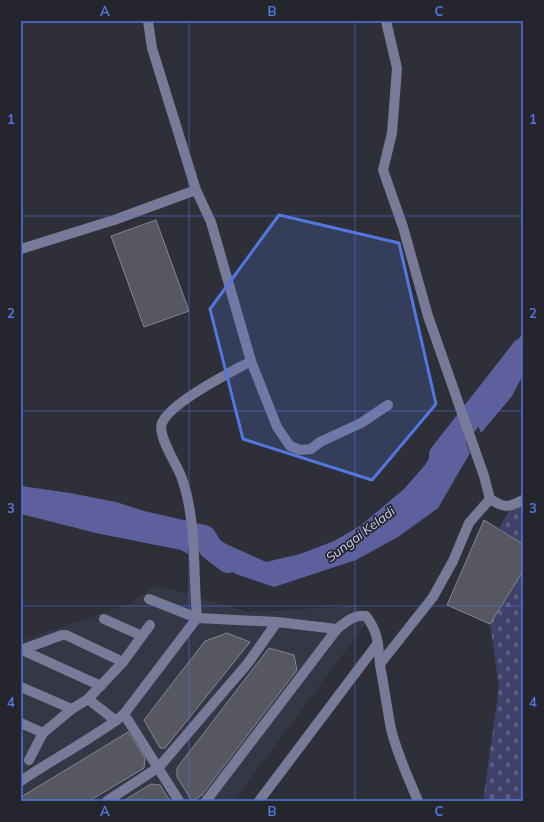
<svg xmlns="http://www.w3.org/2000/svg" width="544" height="822" font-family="Mulish,sans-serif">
	<defs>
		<pattern id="cemetery-stones" width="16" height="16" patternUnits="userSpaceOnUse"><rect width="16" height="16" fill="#40416a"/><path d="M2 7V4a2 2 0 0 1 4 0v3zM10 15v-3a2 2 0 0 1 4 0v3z" fill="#5c5d80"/></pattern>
	</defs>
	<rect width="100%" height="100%" fill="#2e2f38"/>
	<polygon fill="#363746" points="157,585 248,612 354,606 371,616 234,801 21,801 21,641 129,604"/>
	<g fill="url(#cemetery-stones)">
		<polygon points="523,500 523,544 499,528 512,506"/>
		<polygon points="523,571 523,801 483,801 499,687 490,624"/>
	</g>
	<g fill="#5e609e">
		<polygon points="523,333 523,375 512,396 481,433 469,403 497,370"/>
		<polygon points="457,418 470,453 438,508 398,537 356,560 274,587 236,574 204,554 205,529 215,539 266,562 300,554 334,541 360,526 404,489 425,465 439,442"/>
		<polygon points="21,486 70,493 116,502 144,511 188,521 188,554 181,550 96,533 21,514"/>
	</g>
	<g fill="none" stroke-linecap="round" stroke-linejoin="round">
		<g stroke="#5e609e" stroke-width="24">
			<polyline points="441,455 523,350"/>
			<polyline points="165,529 204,537 211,548 228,561"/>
		</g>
	</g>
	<g fill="#565761" stroke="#848590">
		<polygon points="156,220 189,311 144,327 111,236"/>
		<polygon points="484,520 523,544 523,571 490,624 447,605"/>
		<polygon points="227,633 250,642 165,748 160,748 144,720 205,641"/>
		<polygon points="269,648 294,655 297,670 202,795 192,801 177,777 177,768"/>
		<polygon points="128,732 145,758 144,768 89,801 21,801 21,797"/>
		<polygon points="151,784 160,785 170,801 123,801"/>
	</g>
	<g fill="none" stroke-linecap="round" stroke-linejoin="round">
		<g stroke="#787a97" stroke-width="10">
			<polyline points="148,21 152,48 196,190 211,222 251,361 277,427 290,446 300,450 311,449 320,442 361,423 388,405"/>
			<path d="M 386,21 L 397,68 L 392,133 L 383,170 L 403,227 L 428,316 L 484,476 L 490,499 C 504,508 508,508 523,500"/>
			<polyline points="21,249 114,220 196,190"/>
			<polyline points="149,599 197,618 277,622 337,629"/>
			<polyline points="104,619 142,636"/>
			<polyline points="21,650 62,635 66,635 123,662 88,699 72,709 43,733"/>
			<polyline points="22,650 101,686"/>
			<polyline points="123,662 150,625"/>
			<polyline points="380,664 433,597 453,561 469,523 490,499"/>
			<polyline points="21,687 72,709"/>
			<polyline points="88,699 116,721"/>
			<polyline points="124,714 179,801"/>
			<polyline points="21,723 43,733 29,760"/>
			<path d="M 21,781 C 44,765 68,752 91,737 C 102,730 114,723 124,714 L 197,618 C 193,573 197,518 181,476 C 176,463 157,435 162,423 C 171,402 230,373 251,361"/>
			<polyline points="107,801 159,767 248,663 277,622"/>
			<path d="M 206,801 L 337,629 C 346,622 354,614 366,616 C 379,633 378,645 380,665 C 384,686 387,708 391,729 C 397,754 408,777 418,801"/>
			<polyline points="259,801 378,643"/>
		</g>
	</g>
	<path fill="#5277e0" fill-opacity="0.2" stroke="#5277e0" stroke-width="3" stroke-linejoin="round" d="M 279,215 L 399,243 L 436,404 L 372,480 L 243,439 L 210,309 Z"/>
	<path fill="none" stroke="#5277e0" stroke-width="1" stroke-opacity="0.55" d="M 189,21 L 189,801M 355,21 L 355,801M 21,216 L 523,216M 21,411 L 523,411M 21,606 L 523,606"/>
	<g text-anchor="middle" stroke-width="3.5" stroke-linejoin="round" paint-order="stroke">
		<g font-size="13" font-style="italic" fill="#cbcef3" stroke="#25252e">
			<text transform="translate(360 534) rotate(-37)" y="5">Sungai Keladi</text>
		</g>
	</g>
	<rect width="544" height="822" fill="none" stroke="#25252e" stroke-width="44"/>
	<rect x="22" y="22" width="500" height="778" fill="none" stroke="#5277e0" stroke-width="1.5"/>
	<g font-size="13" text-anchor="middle" font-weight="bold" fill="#5277e0">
		<text x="105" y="16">A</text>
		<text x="272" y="16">B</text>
		<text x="439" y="16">C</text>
		<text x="11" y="124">1</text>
		<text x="533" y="124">1</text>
		<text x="11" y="318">2</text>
		<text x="533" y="318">2</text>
		<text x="11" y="513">3</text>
		<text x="533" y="513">3</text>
		<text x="11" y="707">4</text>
		<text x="533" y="707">4</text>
		<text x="105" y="816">A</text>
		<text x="272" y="816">B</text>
		<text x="439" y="816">C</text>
	</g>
</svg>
